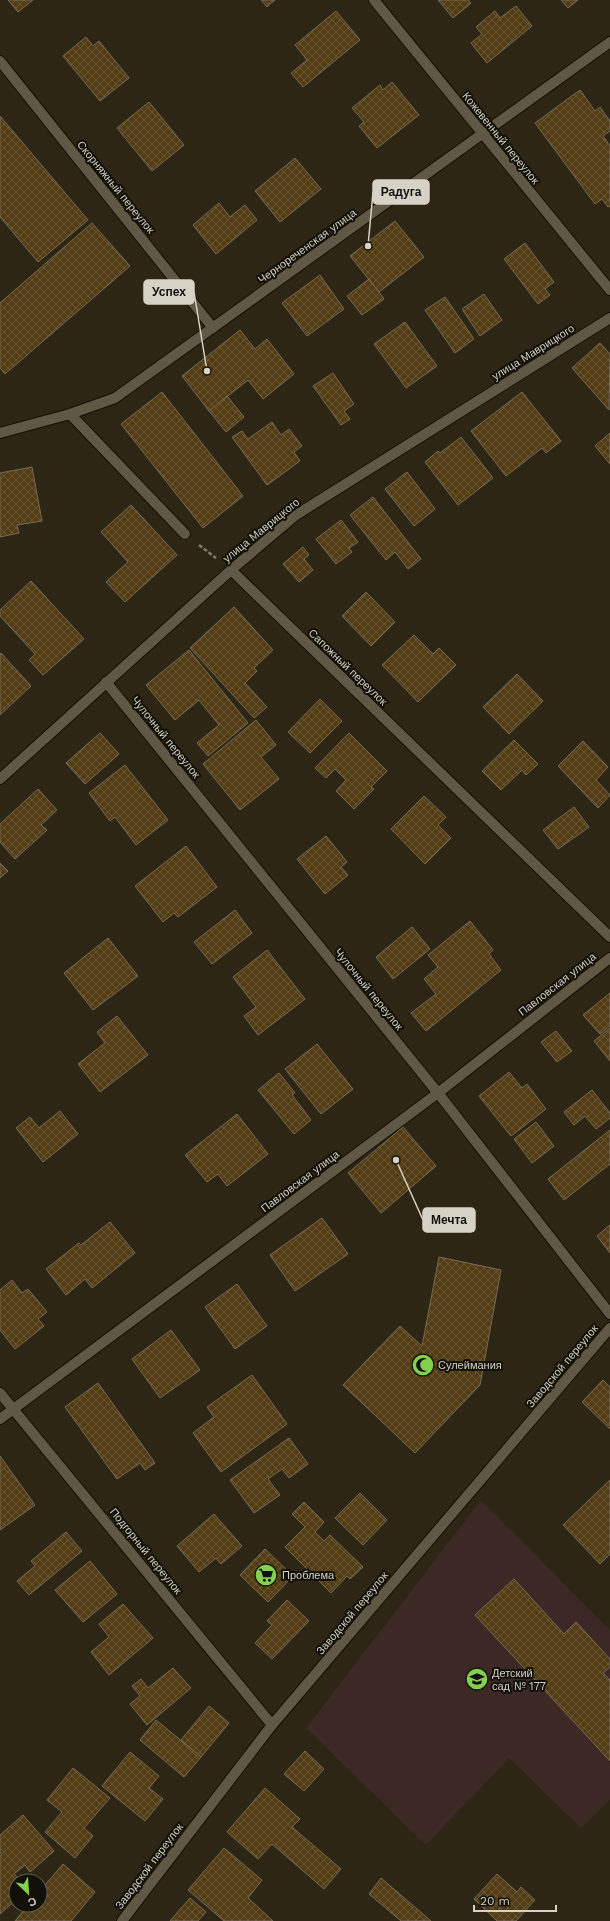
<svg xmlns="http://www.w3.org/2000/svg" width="610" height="1921" font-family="'Work Sans',sans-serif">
	<defs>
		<pattern id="building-cross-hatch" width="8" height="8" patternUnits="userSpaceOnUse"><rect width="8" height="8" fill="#523c14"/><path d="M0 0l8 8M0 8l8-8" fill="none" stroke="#6a5735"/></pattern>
	</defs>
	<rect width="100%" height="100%" fill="#2d2614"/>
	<polygon fill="#3c2926" points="481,1500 610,1630 610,1799 581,1828 509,1758 426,1845 306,1728"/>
	<g fill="url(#building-cross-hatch)" stroke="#776b58">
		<polygon points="8,0 33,0 18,12"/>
		<polygon points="261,0 275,0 267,7"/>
		<polygon points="438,0 468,0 471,3 453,18"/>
		<polygon points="561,0 578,0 568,8"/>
		<polygon points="516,6 532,26 487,63 471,43 482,34 476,27 495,11 500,18"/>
		<polygon points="336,11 360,40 303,87 291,73 307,60 295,45"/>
		<polygon points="86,37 93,46 99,41 129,78 100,101 63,56"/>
		<polygon points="392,82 419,115 377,148 359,126 364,122 352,108 380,85 383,90"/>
		<polygon points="580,90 595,111 600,107 610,121 610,131 603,136 610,146 610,206 608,207 602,199 595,204 535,123"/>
		<polygon points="149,102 184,145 152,171 117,128"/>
		<polygon points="0,116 88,220 38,262 0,217"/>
		<polygon points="295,158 321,189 280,222 255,191"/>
		<polygon points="219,203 230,217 245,205 257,220 216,254 193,225"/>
		<polygon points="395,221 424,257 379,292 350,256"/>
		<polygon points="92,223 130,266 5,374 0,368 0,303"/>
		<polygon points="525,243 554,282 545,289 550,295 538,304 504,259"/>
		<polygon points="320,275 344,309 307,336 282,303"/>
		<polygon points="369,279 384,299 362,315 347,296"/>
		<polygon points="484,294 502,320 480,336 462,309"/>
		<polygon points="445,297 474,339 455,353 425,310"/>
		<polygon points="405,322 437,366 406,388 374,344"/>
		<polygon points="240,330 255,349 267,339 294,374 263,399 248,380 209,411 182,376"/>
		<polygon points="600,343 610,354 609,410 572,368"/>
		<polygon points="333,373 354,404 344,411 350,419 341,425 313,386"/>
		<polygon points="162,392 243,496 203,528 121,424"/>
		<polygon points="522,392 561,441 546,453 542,448 506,476 471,431"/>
		<polygon points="227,396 244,417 226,432 209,411"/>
		<polygon points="272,422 281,435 289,429 302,446 294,452 300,461 267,485 232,437 242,431 248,439"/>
		<polygon points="610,433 610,464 595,446"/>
		<polygon points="461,437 493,478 458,505 425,462 438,451 440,453"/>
		<polygon points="32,467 42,521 17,525 19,533 0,537 0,473"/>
		<polygon points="407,472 435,509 414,526 385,489"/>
		<polygon points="373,497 421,559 408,569 395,552 386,560 350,515"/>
		<polygon points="131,505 177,555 125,602 106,582 128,562 101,532"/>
		<polygon points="341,520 358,542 349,548 352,552 336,564 316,539"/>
		<polygon points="303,547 309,555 304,559 313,570 299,582 283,564"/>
		<polygon points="31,581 84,639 43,675 29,660 35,654 0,616 0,610"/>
		<polygon points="366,592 395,622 371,646 342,616"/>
		<polygon points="234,607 273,650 254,668 257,671 245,683 267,707 254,718 190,648"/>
		<polygon points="414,635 433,654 439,648 456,665 418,702 382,665"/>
		<polygon points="189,650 248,723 208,756 197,743 219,725 199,700 175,720 146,685"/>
		<polygon points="1,653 31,686 0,715 0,654"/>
		<polygon points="517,674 543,701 509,734 483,707"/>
		<polygon points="320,699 342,721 310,753 288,732"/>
		<polygon points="256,720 276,745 261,757 279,779 240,810 203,764"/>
		<polygon points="100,733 119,754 85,784 66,763"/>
		<polygon points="349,733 387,771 371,787 374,789 354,809 336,791 346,780 335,769 326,778 315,768"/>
		<polygon points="514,740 538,764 526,775 522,770 501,790 482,771"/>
		<polygon points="583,741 608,767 596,780 610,795 598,808 558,766"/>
		<polygon points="125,765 168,820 136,845 115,817 110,821 89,793"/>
		<polygon points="38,789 57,810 41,825 47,830 15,859 0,842 0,824"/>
		<polygon points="424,796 446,817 438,825 451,838 425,864 391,829"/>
		<polygon points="574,807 589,827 558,849 543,830"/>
		<polygon points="326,836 347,862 341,867 348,875 325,894 297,859"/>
		<polygon points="186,846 217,887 178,917 174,913 163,922 135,886"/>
		<polygon points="0,863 8,871 0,878"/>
		<polygon points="235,910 252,933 212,964 194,942"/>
		<polygon points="470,921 493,950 489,954 501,970 426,1031 411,1013 436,994 424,979 438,967 428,955"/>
		<polygon points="412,927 430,949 393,979 376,957"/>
		<polygon points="108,938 138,976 93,1010 64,973"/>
		<polygon points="267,950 305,999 258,1035 244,1016 256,1007 233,977"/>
		<polygon points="610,993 610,1026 600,1034 583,1015"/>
		<polygon points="117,1016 148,1055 100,1092 78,1064 105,1043 97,1032"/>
		<polygon points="610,1028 610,1061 594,1041"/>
		<polygon points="556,1031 572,1051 557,1062 541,1042"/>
		<polygon points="317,1044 353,1089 321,1114 285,1069"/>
		<polygon points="509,1072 522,1088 527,1084 546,1109 511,1136 479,1096"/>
		<polygon points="279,1073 295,1093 292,1095 311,1120 294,1134 258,1090"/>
		<polygon points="592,1090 610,1113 610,1118 596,1129 585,1116 574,1125 564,1112"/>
		<polygon points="60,1111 78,1134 43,1162 16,1128 30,1117 39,1128"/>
		<polygon points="237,1114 268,1154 227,1186 218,1174 207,1182 185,1155"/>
		<polygon points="536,1122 554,1146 532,1163 514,1139"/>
		<polygon points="403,1127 436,1166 381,1213 348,1173"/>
		<polygon points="610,1130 610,1164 564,1200 548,1179"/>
		<polygon points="322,1218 348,1254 295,1291 270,1255"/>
		<polygon points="110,1222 135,1253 92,1288 85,1279 66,1295 46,1269 79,1243 81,1245"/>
		<polygon points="610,1225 610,1253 597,1236"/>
		<polygon points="439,1257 501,1270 480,1385 415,1453 343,1385 400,1326 422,1346"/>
		<polygon points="12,1280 22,1293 28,1289 47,1312 38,1319 44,1326 15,1349 0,1330 0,1290"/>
		<polygon points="237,1284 267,1326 235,1349 205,1307"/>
		<polygon points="171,1330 200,1370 160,1398 132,1359"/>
		<polygon points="252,1375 287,1424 221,1472 193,1433 214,1417 207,1407"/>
		<polygon points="603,1380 610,1387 610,1429 582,1402"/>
		<polygon points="98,1383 155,1463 145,1470 140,1463 117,1479 65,1407"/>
		<polygon points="289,1438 308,1464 289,1478 282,1469 268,1479 280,1495 254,1513 230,1480"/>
		<polygon points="0,1456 35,1505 0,1530"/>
		<polygon points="610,1480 610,1554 600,1564 563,1525"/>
		<polygon points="360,1493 387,1520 363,1545 335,1518"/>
		<polygon points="304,1502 324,1522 315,1532 324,1541 330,1535 363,1567 350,1579 347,1576 331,1593 285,1547 305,1527 292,1514"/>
		<polygon points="214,1514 242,1546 221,1564 216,1558 199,1572 177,1546"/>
		<polygon points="66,1532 82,1551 29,1595 17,1581 35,1566 31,1561"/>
		<polygon points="265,1549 293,1576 268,1602 240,1575"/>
		<polygon points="90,1561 117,1594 83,1622 55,1590"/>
		<polygon points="514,1579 564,1634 576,1622 610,1659 610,1667 603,1673 610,1680 610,1761 475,1615"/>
		<polygon points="287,1600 309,1621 272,1659 255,1643 272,1625 267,1621"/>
		<polygon points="123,1604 153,1638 109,1675 91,1652 109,1637 99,1624"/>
		<polygon points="173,1668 191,1688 147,1725 130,1704 140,1696 132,1686 141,1679 148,1688"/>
		<polygon points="209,1706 229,1723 201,1757 181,1740"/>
		<polygon points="156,1720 201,1757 184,1777 140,1740"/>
		<polygon points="305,1751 324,1769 304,1791 284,1774"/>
		<polygon points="130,1752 159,1776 149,1788 163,1799 145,1821 102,1786"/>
		<polygon points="73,1768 110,1798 84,1828 93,1836 75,1858 45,1832 62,1812 47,1800"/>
		<polygon points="265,1788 300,1819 292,1827 341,1869 324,1889 272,1844 258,1859 227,1832"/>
		<polygon points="23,1815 54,1851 30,1872 25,1865 14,1874 20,1881 16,1881 16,1900 0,1914 0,1856 2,1855 0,1853 0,1835"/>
		<polygon points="224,1848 262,1880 248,1898 273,1921 224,1921 188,1890"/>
		<polygon points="63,1864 95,1892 71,1921 15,1921 28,1905 40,1905 40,1891"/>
		<polygon points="497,1874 517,1892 521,1887 535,1900 516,1921 497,1921 474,1899"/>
		<polygon points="381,1878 431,1921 401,1921 369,1894"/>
		<polygon points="190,1898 206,1912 198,1921 170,1921"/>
	</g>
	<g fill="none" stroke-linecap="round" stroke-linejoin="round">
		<g stroke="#150f01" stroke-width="12">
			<g id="minor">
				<polyline points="374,0 610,290"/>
				<polyline points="0,61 213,328"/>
				<polyline points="70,414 185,534"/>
				<polyline points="0,433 70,414 115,398 610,42"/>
				<polyline points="231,570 610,937"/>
				<polyline points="106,682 438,1093 610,1314"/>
				<polyline points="0,779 231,570 296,515 610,318"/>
				<polyline points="0,1393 272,1725"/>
				<polyline points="0,1419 438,1093 610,958"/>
				<polyline points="122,1921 272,1725 610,1328"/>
			</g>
		</g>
		<polyline stroke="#817b6c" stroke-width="2.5" stroke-dasharray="4 2" stroke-linecap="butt" points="199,545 216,558"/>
		<use href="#minor" stroke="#5f5844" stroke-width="10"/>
	</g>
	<defs>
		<g id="mosque-disc" transform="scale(1.15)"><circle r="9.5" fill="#83d04f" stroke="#121008"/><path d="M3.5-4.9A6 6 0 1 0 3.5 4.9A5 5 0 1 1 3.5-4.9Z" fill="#111"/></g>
		<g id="supermarket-disc" transform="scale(1.15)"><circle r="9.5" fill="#83d04f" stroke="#121008"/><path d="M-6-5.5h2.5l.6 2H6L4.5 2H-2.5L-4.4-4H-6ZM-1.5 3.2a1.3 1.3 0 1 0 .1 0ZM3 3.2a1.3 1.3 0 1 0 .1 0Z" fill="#111"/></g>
		<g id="school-disc" transform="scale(1.15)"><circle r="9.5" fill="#83d04f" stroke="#121008"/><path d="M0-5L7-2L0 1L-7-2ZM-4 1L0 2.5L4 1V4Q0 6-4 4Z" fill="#111"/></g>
	</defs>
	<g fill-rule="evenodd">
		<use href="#mosque-disc" x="423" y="1365"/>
		<use href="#supermarket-disc" x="266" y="1575"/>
		<use href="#school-disc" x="477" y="1679"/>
	</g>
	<g text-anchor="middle" stroke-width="4" stroke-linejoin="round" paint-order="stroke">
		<g font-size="11" fill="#d6d2c6" stroke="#121008">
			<text transform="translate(501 138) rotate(51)" y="4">Кожевенный переулок</text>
			<text transform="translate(116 187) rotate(51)" y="4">Скорняжный переулок</text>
			<text transform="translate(307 246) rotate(-36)" y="4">Чернореченская улица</text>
			<text transform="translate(533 352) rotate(-32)" y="4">улица Маврицкого</text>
			<text transform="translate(261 530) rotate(-39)" y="4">улица Маврицкого</text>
			<text transform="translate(348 667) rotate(44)" y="4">Сапожный переулок</text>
			<text transform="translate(166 737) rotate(51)" y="4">Чулочный переулок</text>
			<text transform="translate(557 984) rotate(-38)" y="4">Павловская улица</text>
			<text transform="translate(369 989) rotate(51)" y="4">Чулочный переулок</text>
			<text transform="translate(300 1181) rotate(-37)" y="4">Павловская улица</text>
			<text transform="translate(562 1366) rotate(-50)" y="4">Заводской переулок</text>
			<text transform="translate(146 1551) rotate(51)" y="4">Подгорный переулок</text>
			<text transform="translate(352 1613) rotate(-50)" y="4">Заводской переулок</text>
			<text transform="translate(149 1866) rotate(-53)" y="4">Заводской переулок</text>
		</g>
		<g font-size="11" fill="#d6d2c6" stroke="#121008" text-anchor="start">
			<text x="438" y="1369">Сулеймания</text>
			<text x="282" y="1579">Проблема</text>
			<text x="492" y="1677">Детский<tspan x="492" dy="13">сад № 177</tspan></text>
		</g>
	</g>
	<path fill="none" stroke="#d6d2c6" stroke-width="1.5" d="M368 246L373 192M207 371L194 292M396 1160L423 1220"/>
	<g fill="#d6d2c6" stroke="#121008" stroke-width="1.5">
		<circle cx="368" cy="246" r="4"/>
		<circle cx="207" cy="371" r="4"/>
		<circle cx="396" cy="1160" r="4"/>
	</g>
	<g fill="#d6d2c6" stroke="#d6d2c6" stroke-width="1.5">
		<rect x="373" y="180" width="56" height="24" rx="4"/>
		<rect x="144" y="280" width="50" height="24" rx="4"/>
		<rect x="423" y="1208" width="52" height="24" rx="4"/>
	</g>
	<g font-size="12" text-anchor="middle" font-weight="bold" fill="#111">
		<text x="401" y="196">Радуга</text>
		<text x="169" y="296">Успех</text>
		<text x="449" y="1224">Мечта</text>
	</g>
	<g transform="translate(28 1893) rotate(155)"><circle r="19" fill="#121008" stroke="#605e54"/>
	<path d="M0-3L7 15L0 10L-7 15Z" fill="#83d04f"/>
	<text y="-6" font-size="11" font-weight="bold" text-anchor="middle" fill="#d6d2c6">С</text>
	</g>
	<path d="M474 1905v6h82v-6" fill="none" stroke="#d6d2c6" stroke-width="2"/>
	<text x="480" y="1905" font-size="12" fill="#d6d2c6" stroke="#121008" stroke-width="3" paint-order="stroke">20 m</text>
</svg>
